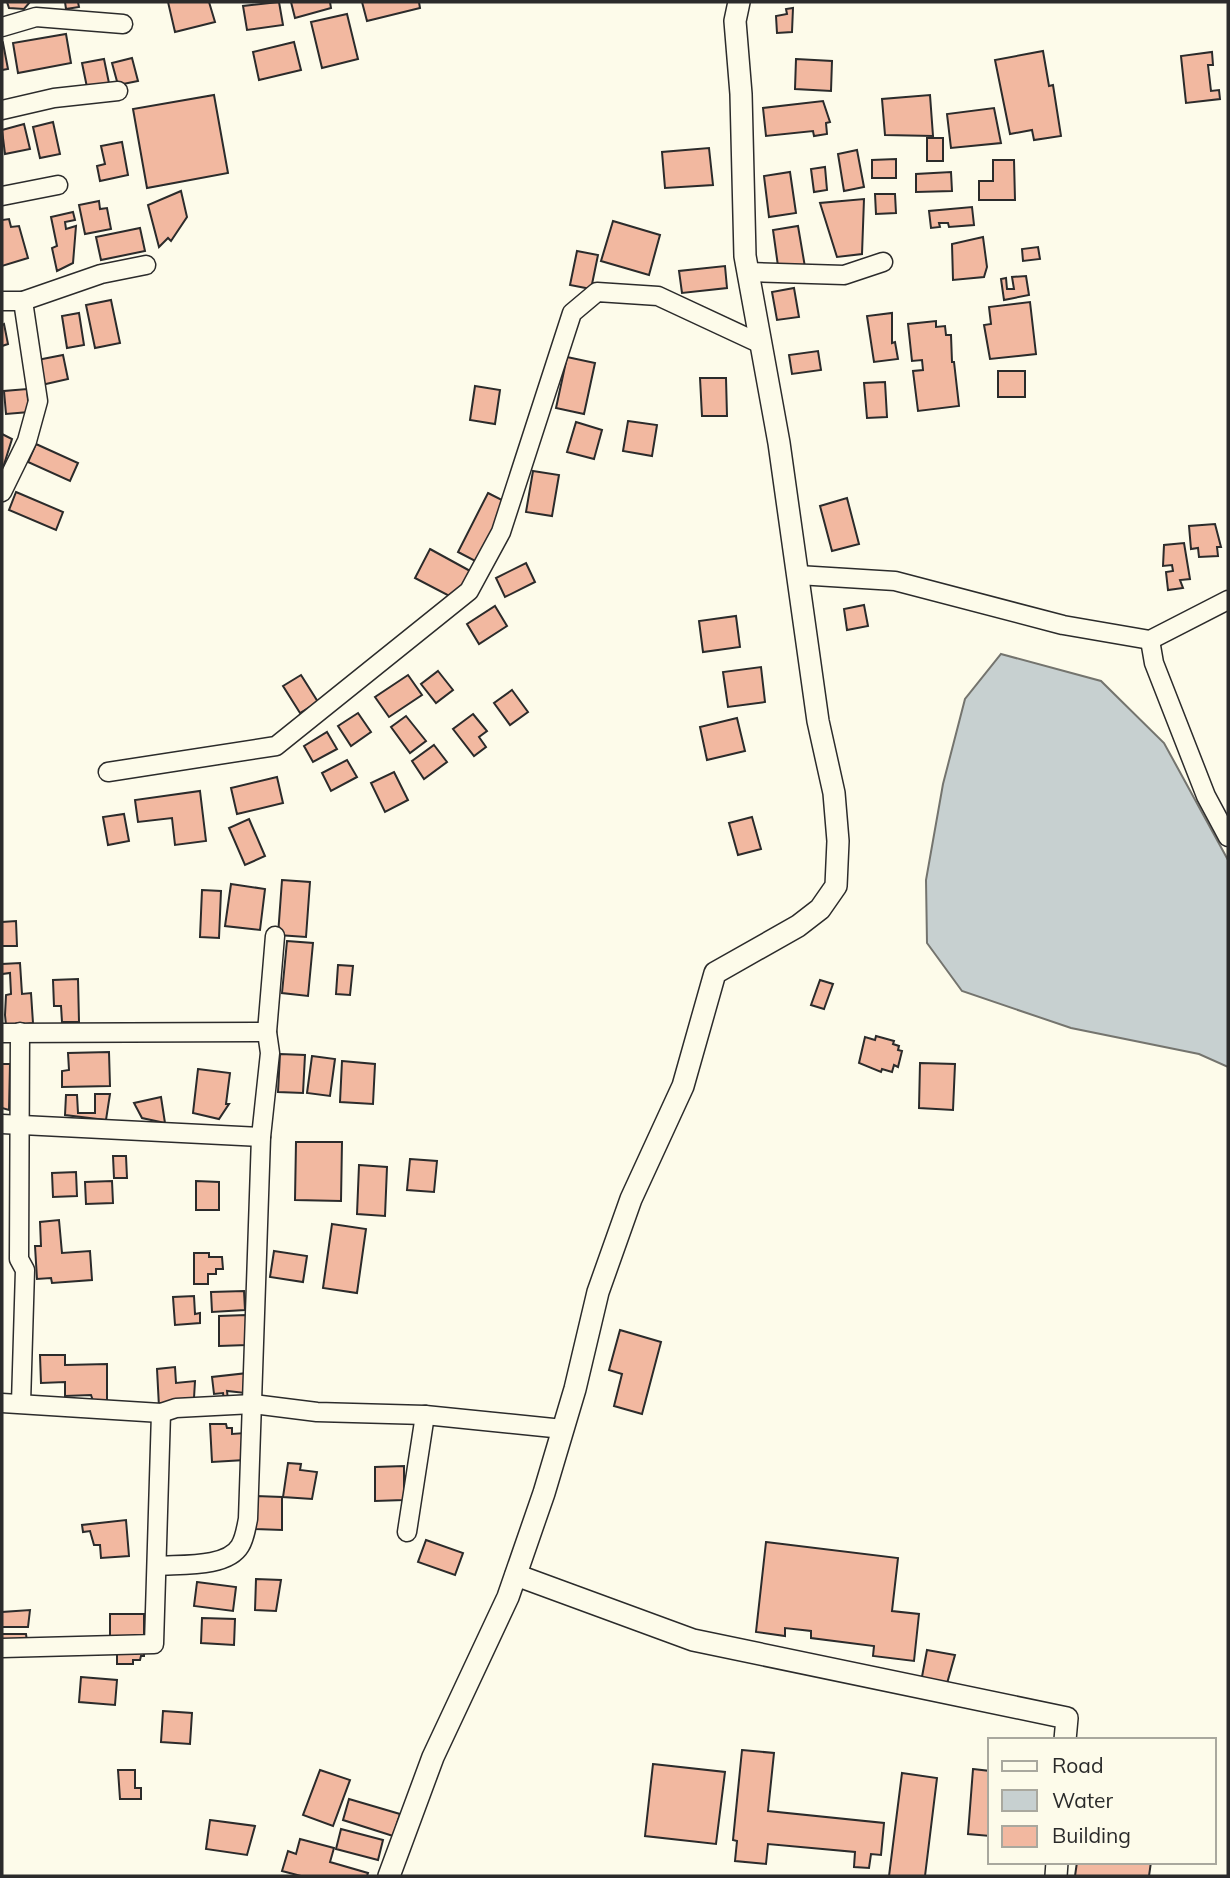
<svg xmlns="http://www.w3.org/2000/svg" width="1230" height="1878" font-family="Mulish,sans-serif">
	<rect width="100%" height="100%" fill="#fdfbea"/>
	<polygon fill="#c7d0d0" stroke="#74746e" stroke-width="2" points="1001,654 1101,681 1164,743 1228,860 1228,1067 1199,1054 1071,1028 962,991 927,943 926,880 943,784 965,699"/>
	<g fill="#f2b8a0" stroke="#2b2b2b" stroke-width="2">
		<polygon points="7,2 30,2 24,9 9,8"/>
		<polygon points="65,2 78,2 79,7 66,9"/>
		<polygon points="168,2 209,2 215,22 175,32"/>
		<polygon points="279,2 283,25 247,30 243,6"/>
		<polygon points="291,2 330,2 331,8 295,18"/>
		<polygon points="362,2 419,2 420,8 367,21"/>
		<polygon points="793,8 792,32 777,33 776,16 787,14 786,9"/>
		<polygon points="347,14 358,59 322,68 311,22"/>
		<polygon points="66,34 71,63 18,73 13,43"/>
		<polygon points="294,42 301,70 259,80 253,52"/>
		<polygon points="3,43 8,69 2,70 2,44"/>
		<polygon points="1043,51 1049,86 1053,85 1061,136 1034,140 1032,130 1010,134 995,60"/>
		<polygon points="1212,52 1213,65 1208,65 1211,91 1219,90 1220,99 1186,103 1181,56"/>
		<polygon points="132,58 138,81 118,85 112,63"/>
		<polygon points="104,59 110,88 88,92 82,63"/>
		<polygon points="796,59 832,61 831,91 795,89"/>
		<polygon points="214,95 228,173 147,188 133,109"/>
		<polygon points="930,95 933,136 885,135 882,99"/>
		<polygon points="823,101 830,122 826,123 827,134 814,136 813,131 766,136 763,108"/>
		<polygon points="994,108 1001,143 951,148 947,114"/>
		<polygon points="53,122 60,154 40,158 33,127"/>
		<polygon points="24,124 30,149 5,154 2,130"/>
		<rect x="927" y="138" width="16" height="23"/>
		<polygon points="122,142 128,175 100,181 97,166 105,164 101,146"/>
		<polygon points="709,148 713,185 665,188 662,152"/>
		<polygon points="857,150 864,187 844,191 838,154"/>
		<polygon points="896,159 896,178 872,178 872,160"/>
		<polygon points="993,160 1014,160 1015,200 979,200 979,181 993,181"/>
		<polygon points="825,167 827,190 814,192 811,169"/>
		<polygon points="790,172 796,213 769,217 764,176"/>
		<polygon points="951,172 952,191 916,192 916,174"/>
		<polygon points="181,191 187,217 171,241 168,238 159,247 148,205"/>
		<polygon points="875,194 895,194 896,213 876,214"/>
		<polygon points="864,199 862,254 837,257 820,203"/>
		<polygon points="99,201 100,209 107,208 111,229 85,234 79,205"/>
		<polygon points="972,207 974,225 949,227 948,223 939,223 940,227 931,228 929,211"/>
		<polygon points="73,212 75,220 65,222 66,229 76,226 73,263 57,271 52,248 57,246 51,217"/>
		<polygon points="9,219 11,227 19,226 28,258 2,266 2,220"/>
		<polygon points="613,221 660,235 649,275 601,261"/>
		<polygon points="798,226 805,267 778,266 773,230"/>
		<polygon points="140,228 145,251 101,260 96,237"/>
		<polygon points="983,237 987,267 984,277 953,280 952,244"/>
		<polygon points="1038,247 1040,259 1023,261 1022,249"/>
		<polygon points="577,251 598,255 591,289 570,285"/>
		<polygon points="725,266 727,288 682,293 679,271"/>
		<polygon points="1026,276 1029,295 1004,300 1001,279 1006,278 1007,289 1014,289 1012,277"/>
		<polygon points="794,288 799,317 777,320 772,292"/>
		<polygon points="111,300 120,343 95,348 86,305"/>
		<polygon points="1030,302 1036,354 990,359 984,325 991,324 989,307"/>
		<polygon points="79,313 84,345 67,348 62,316"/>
		<polygon points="892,313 892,343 895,342 898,359 874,362 867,316"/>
		<polygon points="936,321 936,327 945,326 946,335 951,335 952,362 954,362 959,406 918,411 913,371 923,370 922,360 912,361 908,324"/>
		<polygon points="4,324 8,344 2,346 2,325"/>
		<polygon points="818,351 821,370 792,374 789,355"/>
		<polygon points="63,355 68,379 37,386 32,361"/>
		<polygon points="567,357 595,363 584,414 556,408"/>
		<rect x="998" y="371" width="27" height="26"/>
		<polygon points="700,378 726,378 727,416 702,416"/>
		<polygon points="885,382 887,417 867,418 864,383"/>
		<polygon points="475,386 500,390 495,424 470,420"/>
		<polygon points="27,389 29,412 6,414 4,391"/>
		<polygon points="628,421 657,425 652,456 623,451"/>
		<polygon points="576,422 602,430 594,459 567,452"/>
		<polygon points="2,434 12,439 2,471"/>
		<polygon points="36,444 78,463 70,481 28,462"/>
		<polygon points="533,471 559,475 552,516 526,512"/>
		<polygon points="16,492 63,512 56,530 9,510"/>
		<polygon points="488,493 510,504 479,563 458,552"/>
		<polygon points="847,498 859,544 832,551 820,506"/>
		<polygon points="1215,524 1221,547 1217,547 1218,556 1199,557 1198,548 1191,549 1189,526"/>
		<polygon points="1184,543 1190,579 1180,580 1183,588 1168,590 1166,572 1173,571 1172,565 1163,566 1164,545"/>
		<polygon points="430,549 472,572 457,600 415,578"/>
		<polygon points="526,563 535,582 505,597 496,578"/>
		<polygon points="864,605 868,626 847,630 844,609"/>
		<polygon points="495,606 507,626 479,644 467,624"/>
		<polygon points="736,616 740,647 703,652 699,621"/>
		<polygon points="761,667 765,702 728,707 723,672"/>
		<polygon points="438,671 453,690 436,703 421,684"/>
		<polygon points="301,675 318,702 300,713 283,686"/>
		<polygon points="408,675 422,695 389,717 375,697"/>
		<polygon points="512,690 528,712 510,725 494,703"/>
		<polygon points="358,713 371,732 351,746 338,726"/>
		<polygon points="473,714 487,731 479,737 486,747 474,756 453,729"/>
		<polygon points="406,716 426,741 410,753 391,727"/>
		<polygon points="737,718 745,751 707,760 700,727"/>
		<polygon points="327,732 337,749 313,762 304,746"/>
		<polygon points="434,745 447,762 424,779 412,761"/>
		<polygon points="347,760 357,777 331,791 322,773"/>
		<polygon points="394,772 408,800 385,812 371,783"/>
		<polygon points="277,777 283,803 237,814 231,788"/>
		<polygon points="200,791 206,841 175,845 172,818 138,822 135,800"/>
		<polygon points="124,814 129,841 108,845 103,817"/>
		<polygon points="752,817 761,849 738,855 729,823"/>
		<polygon points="249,819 265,856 245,865 229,828"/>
		<polygon points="282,880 310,882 306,937 278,935"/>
		<polygon points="231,884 265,889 260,930 225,926"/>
		<polygon points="202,890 221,891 219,938 200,937"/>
		<polygon points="16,921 17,946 2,946 2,922"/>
		<polygon points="287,941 313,943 308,996 282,993"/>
		<polygon points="20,963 22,994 31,993 33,1023 25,1024 25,1029 6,1025 5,1015 6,995 11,994 10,973 2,974 2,964"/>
		<polygon points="338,965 353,966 350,995 336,994"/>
		<polygon points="78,979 79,1022 62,1022 61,1006 54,1006 53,980"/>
		<polygon points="820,980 833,984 824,1009 811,1005"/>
		<polygon points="876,1036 894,1041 893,1044 899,1046 898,1050 902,1051 898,1067 894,1065 892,1072 882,1069 881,1072 859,1063 865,1037 875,1040"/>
		<polygon points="109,1052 110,1086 62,1087 62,1071 69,1070 68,1053"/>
		<polygon points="280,1054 305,1055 303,1093 278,1092"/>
		<polygon points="312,1056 335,1059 330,1096 307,1093"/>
		<polygon points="342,1061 375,1064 373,1104 340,1102"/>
		<polygon points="920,1063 955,1064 953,1110 919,1108"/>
		<polygon points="2,1064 10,1064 9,1110 2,1108"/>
		<polygon points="198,1069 230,1073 226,1104 229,1104 219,1119 193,1113"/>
		<polygon points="95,1094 110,1094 106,1120 65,1115 66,1095 77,1095 78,1113 95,1113"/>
		<polygon points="161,1097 165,1123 142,1118 134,1103"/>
		<polygon points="296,1142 342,1142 341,1201 295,1200"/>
		<polygon points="113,1156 126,1156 127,1178 114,1178"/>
		<polygon points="410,1159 437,1161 434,1192 407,1190"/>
		<polygon points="359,1165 387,1167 385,1216 357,1214"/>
		<polygon points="76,1172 77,1196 53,1197 52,1173"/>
		<polygon points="112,1181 113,1203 86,1204 85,1182"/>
		<polygon points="196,1181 219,1182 219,1210 196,1210"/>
		<polygon points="59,1220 62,1253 90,1251 92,1280 52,1283 51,1278 37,1279 35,1246 41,1246 40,1222"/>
		<polygon points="332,1224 366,1229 357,1293 323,1288"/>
		<polygon points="274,1251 307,1256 303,1282 270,1277"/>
		<polygon points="194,1253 209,1253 209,1257 222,1257 223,1269 216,1269 216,1274 208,1274 208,1284 194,1284"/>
		<polygon points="244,1291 245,1310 212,1312 211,1292"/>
		<polygon points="194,1296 195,1314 200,1313 200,1323 175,1325 173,1297"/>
		<polygon points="246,1315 247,1345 219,1346 219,1316"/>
		<polygon points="620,1330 661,1342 642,1414 614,1406 622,1374 609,1370"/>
		<polygon points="40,1355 65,1355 65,1365 107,1364 107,1403 94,1404 91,1395 65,1396 65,1382 41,1383"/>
		<polygon points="175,1367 176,1383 195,1381 194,1398 159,1407 157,1369"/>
		<polygon points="248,1373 245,1393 227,1391 228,1400 224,1400 223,1393 214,1394 212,1377"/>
		<polygon points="210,1424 226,1424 227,1428 232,1428 232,1434 245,1433 245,1460 212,1462"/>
		<polygon points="288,1463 301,1464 300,1470 317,1472 312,1499 283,1497"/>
		<polygon points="404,1466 404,1500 375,1501 375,1467"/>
		<polygon points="256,1496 282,1497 282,1530 255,1529"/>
		<polygon points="126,1520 129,1556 101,1558 100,1545 94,1545 90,1531 83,1532 82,1525"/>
		<polygon points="426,1540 463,1553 455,1575 418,1562"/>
		<polygon points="766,1542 898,1558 892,1611 919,1614 914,1661 873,1656 874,1646 811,1638 811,1631 785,1628 785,1636 756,1632"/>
		<polygon points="256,1579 281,1580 276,1611 255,1610"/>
		<polygon points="197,1582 236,1587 233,1611 194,1606"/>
		<polygon points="30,1610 28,1627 2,1627 2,1612"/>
		<polygon points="110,1614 144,1614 144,1656 141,1656 140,1660 133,1660 133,1664 117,1664 117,1654 105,1654 105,1639 110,1639"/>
		<polygon points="202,1618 235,1619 234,1645 201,1643"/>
		<polygon points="2,1634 26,1634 28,1648 2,1648"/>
		<polygon points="927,1650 955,1655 946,1687 921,1682"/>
		<polygon points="81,1677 117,1680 115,1705 79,1702"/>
		<polygon points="163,1711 192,1713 190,1744 161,1742"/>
		<polygon points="742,1750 774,1753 768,1811 884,1823 881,1855 871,1854 869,1868 854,1867 855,1852 768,1844 766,1864 735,1861 737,1841 733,1840"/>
		<polygon points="653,1764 725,1772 716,1844 645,1836"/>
		<polygon points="973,1769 990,1771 990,1836 968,1834"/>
		<polygon points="118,1770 135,1770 135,1788 141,1788 141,1799 120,1799"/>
		<polygon points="320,1770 350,1780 333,1826 303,1815"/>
		<polygon points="902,1773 937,1778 925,1876 889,1876"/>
		<polygon points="349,1799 400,1814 393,1836 343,1820"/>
		<polygon points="210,1820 255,1826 247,1855 206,1849"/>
		<polygon points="341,1829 383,1840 378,1860 336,1849"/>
		<polygon points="300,1839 334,1848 330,1862 368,1873 367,1876 301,1876 282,1871 288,1851 296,1854"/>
		<polygon points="1077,1862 1151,1862 1149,1876 1075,1876"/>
	</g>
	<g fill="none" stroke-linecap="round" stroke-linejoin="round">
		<g stroke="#2b2b2b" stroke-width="21">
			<g id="minor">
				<polyline points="2,27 36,17 123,24"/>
				<polyline points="2,110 54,98 118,91"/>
				<polyline points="2,196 58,185"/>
				<polyline points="748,272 844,275 883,262"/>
				<polyline points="2,301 23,301 101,274 146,265"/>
				<polyline points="2,492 27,441 38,401 23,301"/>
				<polyline points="798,575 895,581 1063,625 1150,640 1228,600"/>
				<polyline points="1150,640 1154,663 1206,796 1228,837"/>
				<polyline points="108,772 276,746 469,591 501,532 572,313 597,292 658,296 761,344"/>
				<polyline points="20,1032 19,1259 25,1270 21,1403"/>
				<polyline points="2,1033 267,1032"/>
				<polyline points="2,1124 261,1137"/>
				<polyline points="2,1403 161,1413 176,1408 253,1404 317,1412 425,1415 563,1429"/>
				<polyline points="407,1532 425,1415"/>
				<path d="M 157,1566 C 180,1564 227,1568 240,1546 C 245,1538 246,1528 248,1519 L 261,1137 L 270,1053 L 267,1032 L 275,936"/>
				<polyline points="2,1648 154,1644 161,1413"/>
			</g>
		</g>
		<g stroke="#2b2b2b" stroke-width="24">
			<g id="tertiary">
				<polyline points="516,1575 693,1640 1067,1718 1065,1740"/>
				<polyline points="389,1876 433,1757 508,1597 544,1493 575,1389 598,1292 631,1199 683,1086 715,973 798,926 820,909 836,886 838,841 834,793 818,721 779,443 745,256 741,94 735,21 739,2"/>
				<polyline points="1056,1876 1057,1862"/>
			</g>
		</g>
		<use href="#minor" stroke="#fdfbea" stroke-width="18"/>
		<use href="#tertiary" stroke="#fdfbea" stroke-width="21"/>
	</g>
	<rect width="1230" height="1878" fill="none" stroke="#2b2b2b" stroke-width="7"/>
	<rect x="988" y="1738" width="228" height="126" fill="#fdfbea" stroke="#a9a89e" stroke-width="2"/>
	<rect x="1002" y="1761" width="35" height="10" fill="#fdfbea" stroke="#a9a89e" stroke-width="2"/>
	<text x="1052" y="1773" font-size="21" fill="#2b2b2b">Road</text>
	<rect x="1002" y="1790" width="35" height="21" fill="#c7d0d0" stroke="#a9a89e" stroke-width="2"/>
	<text x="1052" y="1808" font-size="21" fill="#2b2b2b">Water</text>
	<rect x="1002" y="1826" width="35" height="21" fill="#f2b8a0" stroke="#a9a89e" stroke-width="2"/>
	<text x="1052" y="1843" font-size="21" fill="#2b2b2b">Building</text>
</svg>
